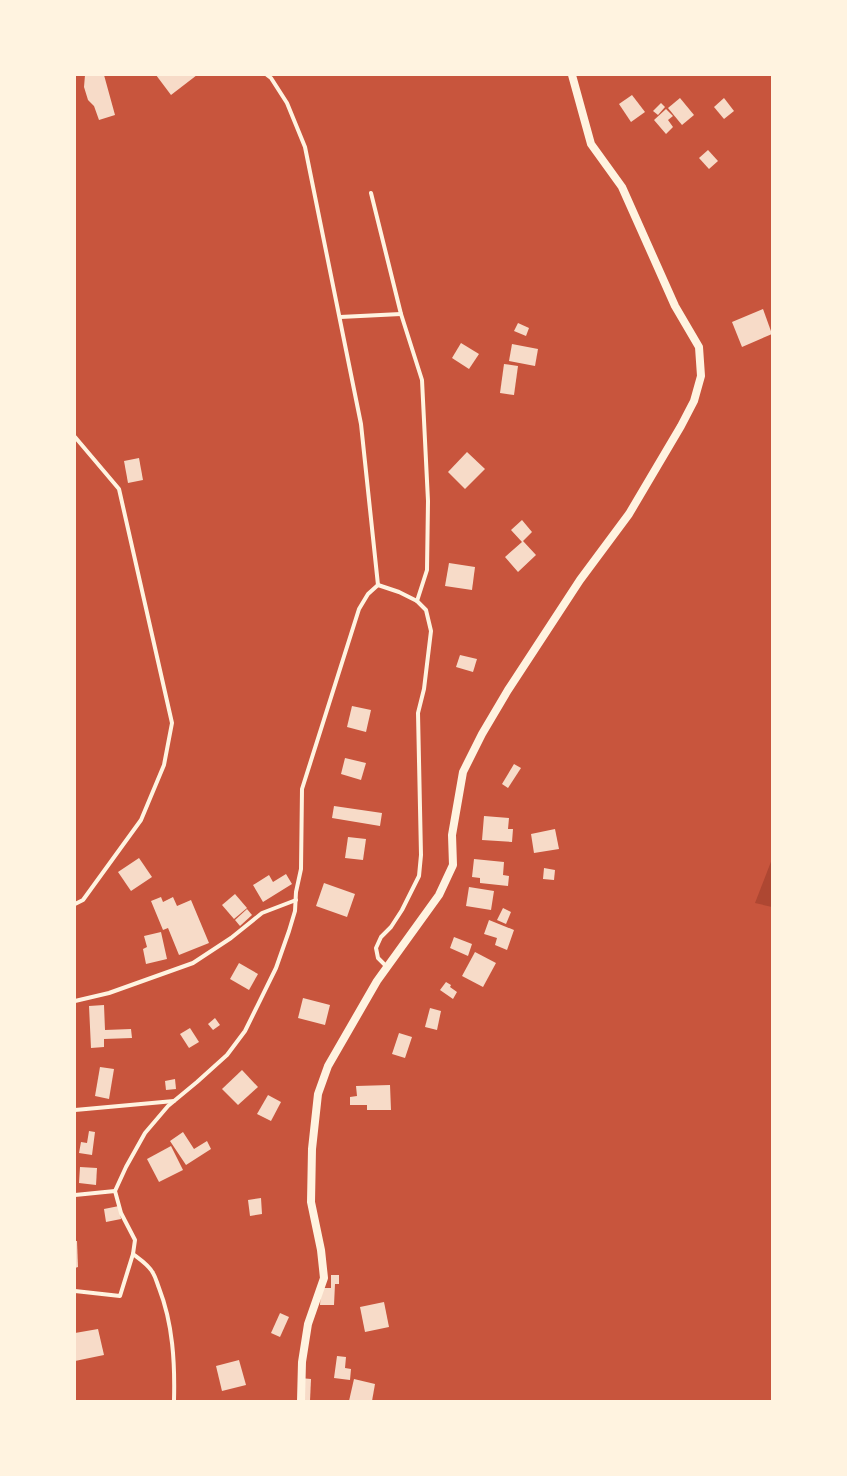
<svg xmlns="http://www.w3.org/2000/svg" width="847" height="1476" font-family="'Crimson Pro',serif">
	<rect width="100%" height="100%" fill="#c8553d"/>
	<polygon fill="#ae4732" points="772,859 772,907 755,903"/>
	<g fill="#f7dbc8">
		<polygon points="85,75 104,75 115,115 99,120 94,106 88,100 84,87"/>
		<polygon points="156,75 197,75 171,95"/>
		<polygon points="632,95 645,112 631,122 619,104"/>
		<polygon points="680,98 694,115 682,125 668,108"/>
		<polygon points="724,98 734,111 724,119 714,107"/>
		<polygon points="661,103 665,107 658,115 653,111"/>
		<polygon points="666,109 673,116 668,120 673,127 666,134 654,120"/>
		<polygon points="708,150 718,161 709,169 699,158"/>
		<polygon points="763,309 772,334 742,347 732,322"/>
		<polygon points="518,323 529,328 526,336 514,331"/>
		<polygon points="461,343 479,354 469,369 452,358"/>
		<polygon points="512,344 538,349 535,366 509,361"/>
		<polygon points="504,364 518,366 514,395 500,393"/>
		<polygon points="467,452 485,469 465,489 448,472"/>
		<polygon points="139,458 143,480 128,483 124,461"/>
		<polygon points="522,520 532,532 523,541 536,555 518,572 505,557 522,542 511,530"/>
		<polygon points="449,563 475,567 472,590 445,586"/>
		<polygon points="460,655 477,659 473,672 456,667"/>
		<polygon points="352,706 371,710 366,732 347,727"/>
		<polygon points="345,758 366,763 361,780 341,774"/>
		<polygon points="514,764 521,768 508,788 502,784"/>
		<polygon points="334,806 382,813 380,826 332,818"/>
		<polygon points="484,816 509,818 508,829 513,829 512,842 482,840"/>
		<polygon points="555,829 559,849 534,853 531,834"/>
		<polygon points="348,837 366,839 363,860 345,858"/>
		<polygon points="139,858 152,877 131,891 118,872"/>
		<polygon points="474,859 504,862 503,875 509,876 508,886 480,883 480,878 472,877"/>
		<polygon points="544,868 555,870 554,880 543,879"/>
		<polygon points="286,874 292,884 263,902 253,885 269,875 273,882"/>
		<polygon points="324,883 355,894 347,917 316,906"/>
		<polygon points="469,887 494,891 491,910 466,906"/>
		<polygon points="235,894 247,908 234,919 222,905"/>
		<polygon points="161,897 163,902 173,897 177,906 191,900 209,943 179,955 168,928 163,930 151,901"/>
		<polygon points="503,908 511,912 506,924 497,920"/>
		<polygon points="247,909 252,915 240,926 235,920"/>
		<polygon points="489,920 514,930 507,950 495,945 497,938 484,934"/>
		<polygon points="161,932 167,959 146,964 143,949 147,947 144,936"/>
		<polygon points="454,937 472,944 468,956 450,948"/>
		<polygon points="475,952 496,963 483,987 462,976"/>
		<polygon points="239,963 258,974 249,990 230,979"/>
		<polygon points="446,982 451,985 450,987 457,992 453,999 440,990"/>
		<polygon points="303,998 330,1005 325,1025 298,1018"/>
		<polygon points="104,1005 105,1030 131,1029 132,1038 104,1039 104,1047 91,1048 89,1006"/>
		<polygon points="430,1008 441,1011 437,1030 425,1027"/>
		<polygon points="215,1018 220,1025 213,1030 208,1024"/>
		<polygon points="190,1028 199,1042 189,1048 180,1034"/>
		<polygon points="399,1033 412,1037 405,1058 392,1054"/>
		<polygon points="100,1067 114,1069 109,1099 95,1096"/>
		<polygon points="242,1070 258,1087 238,1105 222,1089"/>
		<polygon points="175,1079 176,1089 166,1090 165,1081"/>
		<polygon points="390,1085 391,1110 367,1110 367,1105 350,1105 350,1097 357,1096 356,1086"/>
		<polygon points="268,1095 281,1102 271,1121 257,1114"/>
		<polygon points="89,1131 95,1132 92,1155 79,1153 81,1142 87,1143"/>
		<polygon points="183,1132 194,1149 207,1141 211,1149 186,1165 170,1141"/>
		<polygon points="171,1146 183,1170 159,1182 147,1159"/>
		<polygon points="80,1167 97,1168 96,1185 79,1183"/>
		<polygon points="261,1198 262,1214 250,1216 248,1200"/>
		<polygon points="119,1206 121,1219 106,1222 104,1209"/>
		<polygon points="75,1241 77,1241 78,1267 75,1268"/>
		<polygon points="331,1275 339,1275 339,1284 335,1284 334,1305 320,1305 321,1288 331,1288"/>
		<polygon points="384,1302 389,1327 365,1332 360,1307"/>
		<polygon points="280,1313 289,1317 280,1337 271,1333"/>
		<polygon points="98,1329 104,1355 75,1361 75,1333"/>
		<polygon points="337,1356 346,1357 345,1368 351,1369 350,1380 334,1378"/>
		<polygon points="239,1360 246,1385 222,1391 216,1366"/>
		<polygon points="300,1378 311,1379 310,1401 298,1401"/>
		<polygon points="354,1379 375,1384 372,1401 349,1401"/>
	</g>
	<g fill="none" stroke-linecap="round" stroke-linejoin="round">
		<g stroke="#fff3e0" stroke-width="4">
			<polyline points="267,75 271,78 287,103 305,147 361,424 378,585"/>
			<polyline points="371,193 401,314 422,380 428,501 427,570 417,601"/>
			<polyline points="340,317 401,314"/>
			<polyline points="75,437 119,489 172,723 164,765 141,820 83,900 75,904"/>
			<polyline points="378,585 399,592 417,601 426,610 431,631 424,689 418,713 421,855 419,876 402,910 391,927 381,937 376,948 378,958 387,967"/>
			<polyline points="75,1001 109,993 193,963 231,938 262,913 296,900"/>
			<polyline points="75,1110 174,1101"/>
			<polyline points="75,1195 115,1191"/>
			<polyline points="75,1291 120,1296 133,1254"/>
			<path d="M 174,1401 C 175,1363 173,1324 159,1288 C 157,1283 156,1278 153,1273 C 149,1265 141,1260 133,1254 L 135,1240 L 121,1213 L 115,1191 L 126,1167 L 145,1133 L 168,1106 L 197,1082 L 227,1055 L 245,1031 L 276,968 L 289,931 L 295,911 L 296,892 L 301,869 L 302,789 L 359,609 L 368,594 L 378,585"/>
		</g>
		<polyline stroke="#fff3e0" stroke-width="8" points="301,1401 302,1362 308,1324 324,1278 321,1250 311,1202 312,1149 318,1094 328,1066 377,981 439,895 453,865 452,835 463,772 482,734 508,690 580,580 629,514 681,426 694,401 701,376 699,347 675,306 622,187 591,144 572,75"/>
	</g>
	<rect width="847" height="1476" fill="none" stroke="#fff3e0" stroke-width="152"/>
</svg>
